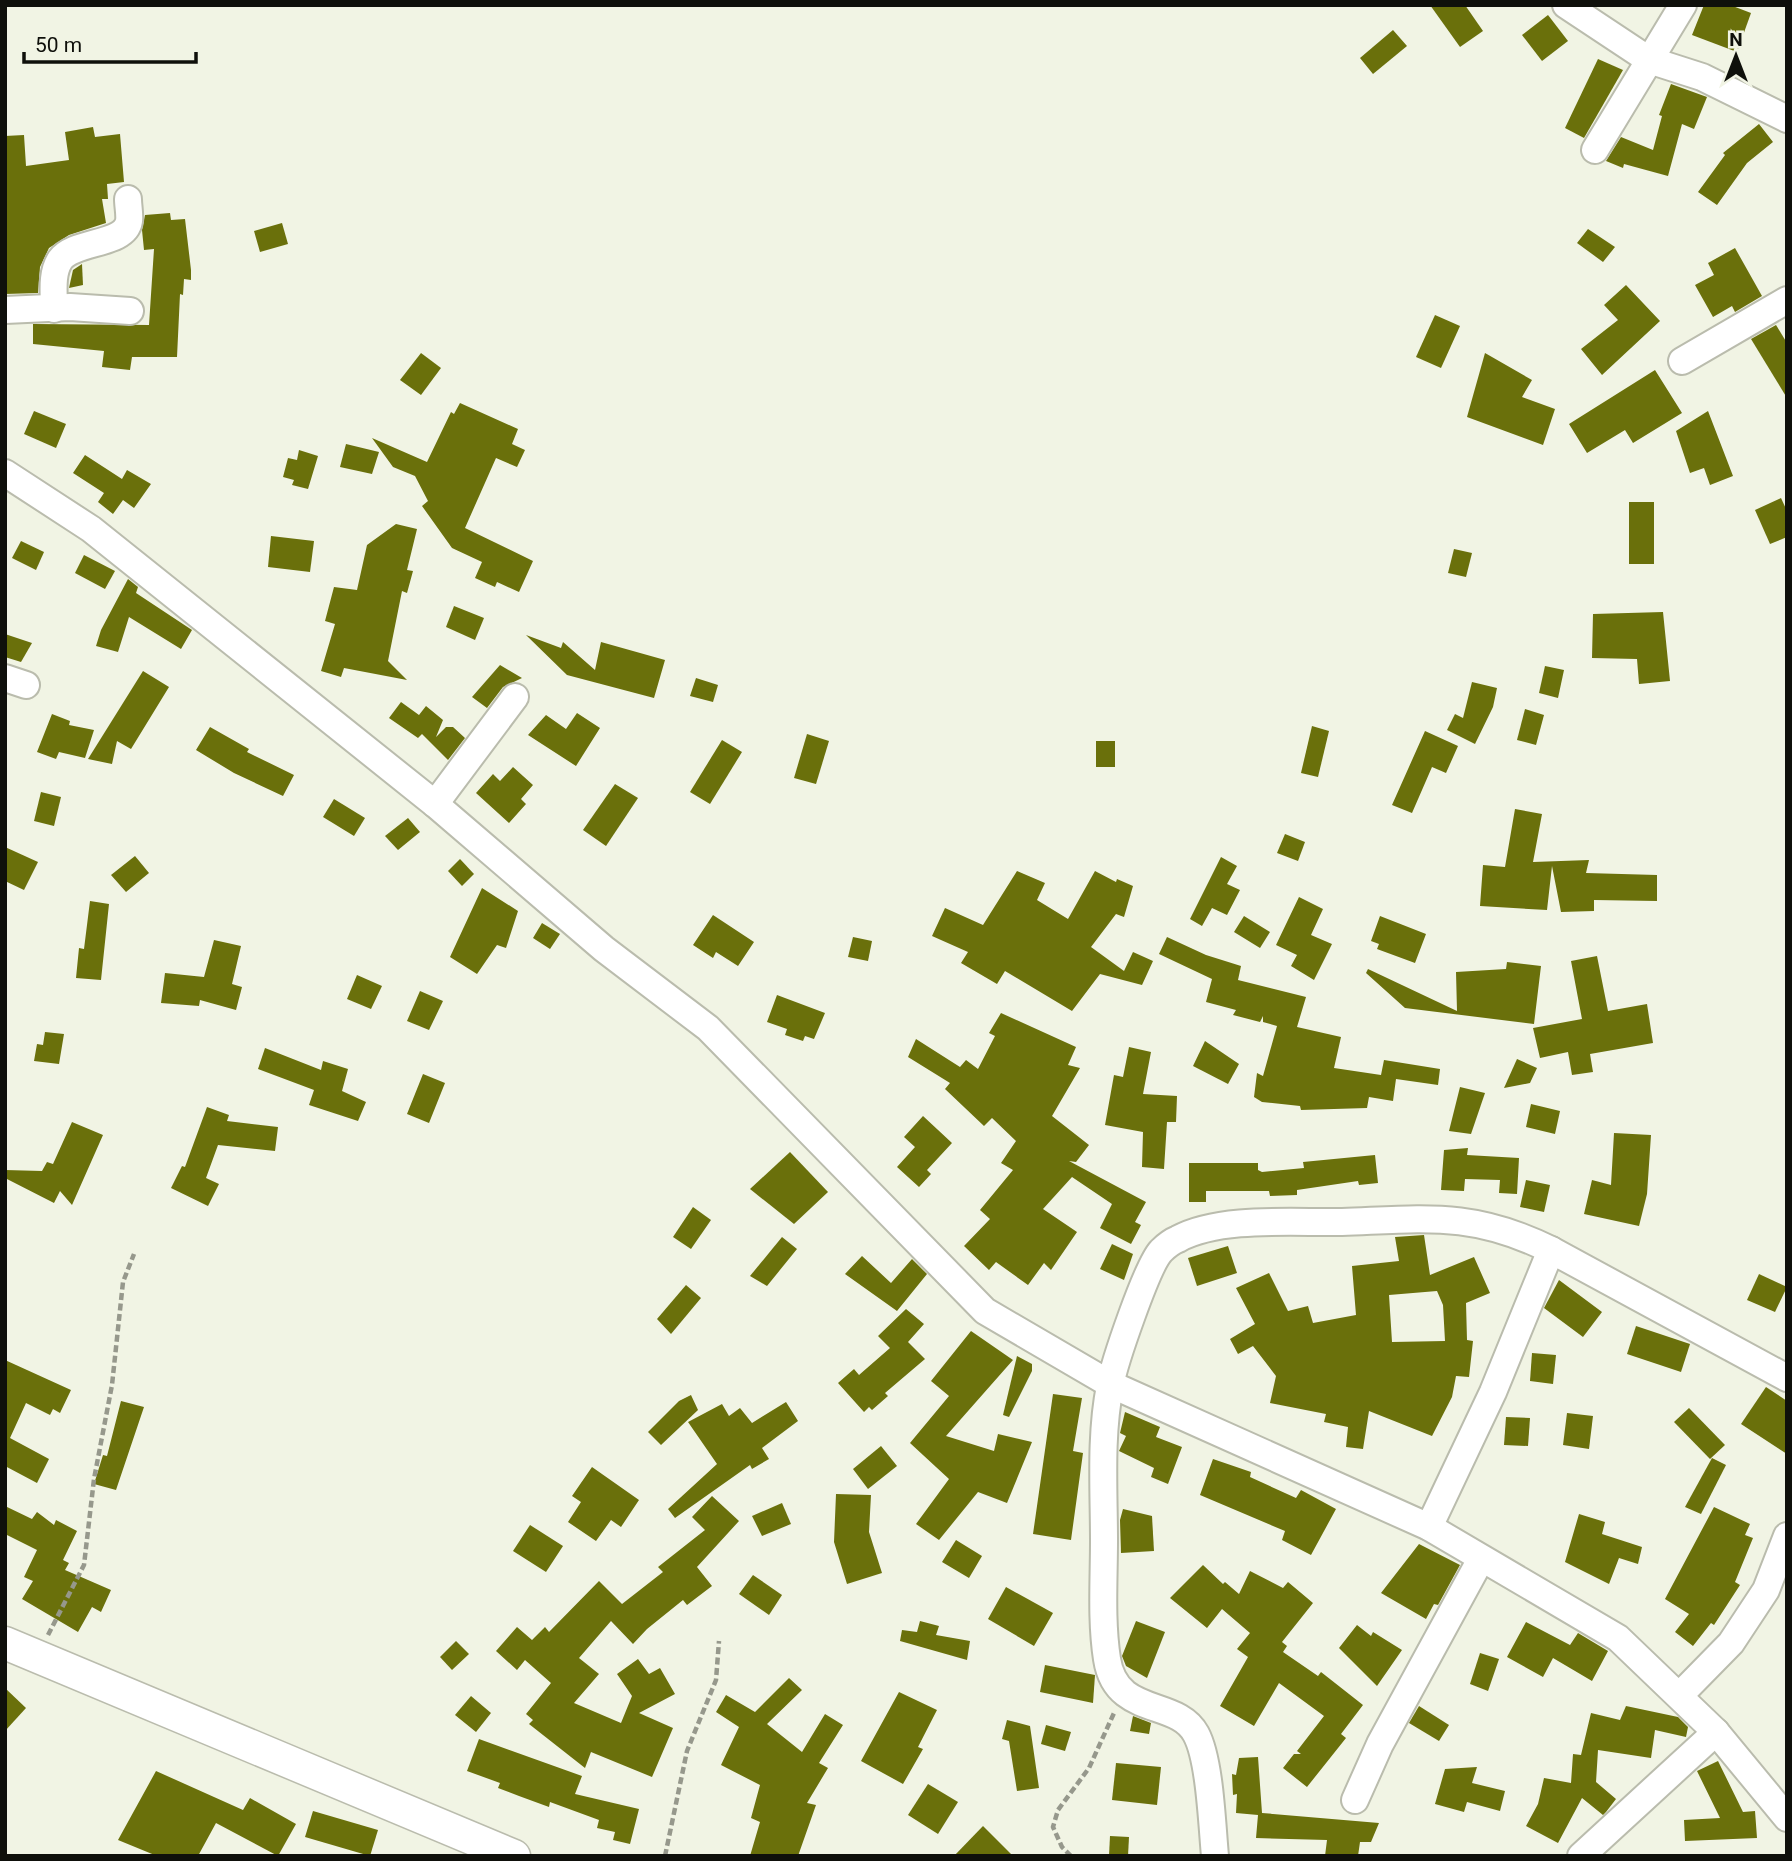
<svg xmlns="http://www.w3.org/2000/svg" width="1792" height="1861" font-family="Roboto,sans-serif">
	<rect width="100%" height="100%" fill="#f1f4e4"/>
	<g fill="#6a700b" fill-rule="evenodd">
		<polygon points="1430,5 1465,5 1483,31 1460,47"/>
		<polygon points="1704,5 1730,5 1751,13 1737,52 1692,35"/>
		<polygon points="1548,15 1568,41 1542,61 1522,35"/>
		<polygon points="1393,30 1407,46 1373,74 1360,58"/>
		<polygon points="1598,59 1623,70 1584,138 1565,128"/>
		<polygon points="1671,84 1707,97 1694,129 1682,124 1668,176 1624,164 1623,168 1606,161 1621,137 1653,150 1662,116 1659,115"/>
		<polygon points="1759,124 1773,142 1747,163 1717,205 1698,192 1725,155 1723,153"/>
		<polygon points="93,127 95,137 120,134 124,182 107,184 108,199 102,199 106,223 69,235 49,248 40,267 38,293 5,294 5,136 24,135 26,166 69,160 65,132"/>
		<polygon points="170,213 171,220 185,219 191,270 191,280 184,279 183,295 180,294 177,357 132,357 130,370 102,367 104,351 33,344 33,324 149,325 154,249 144,250 142,230 145,215"/>
		<polygon points="282,223 288,244 260,252 254,231"/>
		<polygon points="1588,229 1615,247 1603,262 1577,243"/>
		<polygon points="1735,248 1762,296 1735,312 1732,306 1713,317 1695,285 1714,275 1708,263"/>
		<polygon points="82,264 83,285 69,288 73,270"/>
		<polygon points="1626,285 1660,321 1602,375 1581,349 1618,320 1604,305"/>
		<polygon points="1435,315 1460,326 1441,368 1416,357"/>
		<polygon points="1776,325 1787,343 1787,398 1751,339"/>
		<polygon points="421,353 441,368 421,395 400,380"/>
		<polygon points="1485,353 1532,380 1522,397 1555,409 1543,445 1467,417"/>
		<polygon points="1655,370 1682,413 1633,443 1625,430 1587,453 1569,424"/>
		<polygon points="460,403 518,429 512,444 525,450 517,467 496,458 465,528 533,561 519,592 497,582 495,587 475,578 482,562 452,548 422,506 428,501 415,476 393,467 372,438 427,462 451,412 454,414"/>
		<polygon points="34,411 66,424 56,448 24,434"/>
		<polygon points="1708,411 1733,476 1710,485 1704,468 1690,473 1676,431"/>
		<polygon points="346,444 379,452 372,474 340,467"/>
		<polygon points="299,450 318,456 308,489 292,485 294,480 283,477 288,458 297,460"/>
		<polygon points="85,455 122,479 127,470 151,484 134,508 123,500 113,514 98,502 104,493 73,473"/>
		<polygon points="1781,498 1787,511 1787,537 1770,544 1755,510"/>
		<rect x="1629" y="502" width="25" height="62"/>
		<polygon points="396,524 417,529 407,570 413,571 407,593 402,591 388,661 407,680 344,668 341,677 321,671 335,624 325,621 334,587 357,590 367,545"/>
		<polygon points="271,536 314,541 310,572 268,567"/>
		<polygon points="21,541 44,552 36,570 12,558"/>
		<polygon points="1454,549 1472,553 1466,577 1448,573"/>
		<polygon points="84,555 115,571 105,589 75,573"/>
		<polygon points="128,579 138,587 136,593 192,630 181,649 129,617 118,652 96,646 101,630"/>
		<polygon points="454,606 484,618 475,640 446,627"/>
		<polygon points="1663,612 1670,681 1639,684 1637,659 1592,658 1593,614"/>
		<polygon points="5,634 32,643 21,662 5,657"/>
		<polygon points="526,635 561,648 563,642 595,670 601,642 665,660 654,698 567,675"/>
		<polygon points="500,665 522,678 503,687 487,708 472,697"/>
		<polygon points="1545,666 1564,670 1558,698 1539,693"/>
		<polygon points="143,671 169,687 131,749 117,741 112,764 88,759"/>
		<polygon points="696,678 718,685 713,702 690,696"/>
		<polygon points="1472,682 1497,688 1493,707 1475,744 1447,730 1455,714 1463,718"/>
		<polygon points="401,702 419,715 426,706 443,720 436,737 446,727 453,727 465,738 448,760 422,734 418,738 389,718"/>
		<polygon points="1525,709 1544,715 1536,745 1517,740"/>
		<polygon points="577,713 600,728 576,766 528,735 546,715 566,729"/>
		<polygon points="52,714 70,721 69,725 94,730 85,758 59,752 56,759 37,752"/>
		<polygon points="1312,726 1329,731 1318,777 1301,773"/>
		<polygon points="210,727 249,749 247,752 294,775 283,796 234,773 196,750"/>
		<polygon points="1425,731 1458,746 1446,773 1432,767 1412,813 1392,805"/>
		<polygon points="807,734 829,741 816,784 794,778"/>
		<polygon points="722,740 742,752 710,804 690,792"/>
		<rect x="1096" y="741" width="19" height="26"/>
		<polygon points="513,767 533,785 521,799 526,804 509,823 476,793 493,774 500,781"/>
		<polygon points="615,784 638,798 606,846 583,830"/>
		<polygon points="41,792 61,797 54,826 34,821"/>
		<polygon points="334,799 365,818 354,836 323,817"/>
		<polygon points="1515,809 1542,814 1533,862 1589,860 1586,873 1657,875 1657,901 1594,900 1594,911 1561,912 1552,866 1547,910 1480,906 1483,865 1505,867"/>
		<polygon points="408,818 420,832 398,850 385,836"/>
		<polygon points="1285,834 1305,842 1298,861 1277,853"/>
		<polygon points="5,847 38,862 24,890 5,881"/>
		<polygon points="135,856 149,873 126,892 111,875"/>
		<polygon points="1221,857 1237,866 1227,884 1240,890 1227,915 1212,908 1202,926 1190,919"/>
		<polygon points="460,859 474,874 462,886 448,871"/>
		<polygon points="1017,871 1045,883 1037,900 1068,919 1095,871 1116,882 1117,879 1133,886 1124,917 1116,914 1091,947 1124,971 1133,952 1153,961 1142,985 1100,974 1072,1011 1005,971 997,984 961,963 968,952 932,936 945,908 983,925"/>
		<polygon points="482,888 518,911 506,948 497,945 477,974 450,957"/>
		<polygon points="1299,897 1323,909 1311,935 1332,944 1314,980 1291,966 1297,955 1276,945"/>
		<polygon points="90,901 109,904 101,980 76,978 79,948 84,949"/>
		<polygon points="713,915 754,942 738,966 716,952 713,958 693,945"/>
		<polygon points="1244,916 1270,932 1260,948 1234,932"/>
		<polygon points="1380,916 1426,934 1415,963 1377,949 1379,944 1371,941"/>
		<polygon points="542,923 560,934 550,949 533,938"/>
		<polygon points="853,937 872,941 868,961 848,957"/>
		<polygon points="1167,937 1206,955 1241,966 1238,980 1306,997 1297,1027 1341,1037 1334,1068 1381,1075 1384,1060 1440,1069 1438,1085 1396,1079 1393,1101 1369,1097 1367,1108 1301,1110 1300,1106 1262,1102 1254,1097 1257,1073 1263,1076 1277,1026 1263,1022 1263,1016 1260,1022 1233,1015 1236,1010 1206,1002 1212,979 1159,954"/>
		<polygon points="214,940 241,946 232,984 242,987 236,1010 200,1000 199,1006 161,1003 165,973 204,977"/>
		<polygon points="1597,956 1608,1011 1647,1004 1653,1043 1590,1054 1593,1072 1572,1075 1568,1052 1540,1058 1533,1028 1582,1019 1571,961"/>
		<polygon points="1507,962 1541,966 1534,1024 1405,1008 1366,973 1368,969 1457,1011 1456,972 1506,969"/>
		<polygon points="357,975 382,986 371,1009 347,999"/>
		<polygon points="420,991 443,1001 429,1030 407,1021"/>
		<polygon points="777,995 825,1013 814,1039 805,1036 803,1041 785,1035 787,1029 767,1022"/>
		<polygon points="1001,1013 1076,1047 1068,1065 1080,1068 1052,1116 1089,1145 1076,1162 1069,1161 1146,1202 1135,1222 1141,1225 1131,1244 1100,1228 1112,1204 1072,1177 1043,1209 1077,1232 1051,1270 1044,1263 1028,1285 996,1262 989,1270 964,1246 990,1219 980,1210 1013,1170 1001,1163 1016,1141 992,1118 984,1126 945,1089 950,1083 908,1057 916,1039 960,1067 966,1060 978,1069 995,1036 989,1033"/>
		<polygon points="45,1032 64,1034 59,1064 34,1061 37,1044 43,1045"/>
		<polygon points="1205,1041 1239,1064 1228,1084 1193,1066"/>
		<polygon points="1129,1047 1151,1052 1143,1094 1177,1096 1176,1122 1167,1122 1164,1169 1142,1167 1143,1132 1105,1125 1114,1075 1123,1077"/>
		<polygon points="265,1048 321,1070 323,1061 348,1069 342,1091 366,1102 358,1121 309,1105 314,1090 258,1069"/>
		<polygon points="1517,1059 1537,1068 1530,1083 1504,1088"/>
		<polygon points="423,1074 445,1083 429,1123 407,1114"/>
		<polygon points="1460,1087 1485,1093 1471,1134 1449,1131"/>
		<polygon points="1531,1104 1560,1111 1555,1134 1526,1127"/>
		<polygon points="207,1107 229,1115 227,1121 278,1127 275,1151 218,1145 206,1178 219,1184 208,1206 171,1188 182,1166 185,1167"/>
		<polygon points="923,1116 952,1143 927,1170 931,1174 919,1187 897,1167 915,1147 904,1137"/>
		<polygon points="72,1122 103,1135 72,1205 60,1191 54,1203 5,1178 5,1170 42,1171 47,1162 53,1164"/>
		<polygon points="1614,1133 1651,1135 1647,1194 1639,1226 1584,1214 1592,1180 1611,1185"/>
		<polygon points="1468,1148 1467,1155 1519,1158 1517,1194 1499,1193 1500,1180 1465,1179 1464,1191 1441,1190 1444,1150"/>
		<polygon points="790,1152 828,1192 794,1224 750,1189"/>
		<polygon points="1375,1155 1378,1183 1359,1185 1358,1181 1297,1190 1297,1195 1270,1196 1269,1191 1206,1191 1206,1202 1189,1202 1189,1163 1258,1163 1258,1170 1262,1172 1304,1168 1303,1162"/>
		<polygon points="1526,1180 1550,1185 1544,1212 1520,1207"/>
		<polygon points="693,1207 711,1220 691,1249 673,1237"/>
		<path d="M 1424,1235 L 1430,1275 L 1474,1257 L 1490,1293 L 1466,1303 L 1467,1340 L 1473,1341 L 1469,1377 L 1456,1376 L 1452,1397 L 1432,1436 L 1369,1411 L 1363,1449 L 1346,1447 L 1348,1427 L 1324,1422 L 1326,1414 L 1270,1403 L 1276,1376 L 1253,1346 L 1238,1354 L 1230,1339 L 1255,1324 L 1236,1288 L 1269,1273 L 1288,1311 L 1308,1306 L 1313,1323 L 1356,1315 L 1352,1266 L 1399,1261 L 1395,1237 ZM 1437,1291 L 1443,1305 L 1445,1341 L 1392,1342 L 1389,1295 Z"/>
		<polygon points="782,1237 797,1249 767,1286 750,1276"/>
		<polygon points="1112,1244 1133,1254 1124,1280 1100,1269"/>
		<polygon points="1228,1246 1237,1273 1197,1286 1188,1258"/>
		<polygon points="862,1256 891,1283 912,1259 927,1274 897,1311 845,1274"/>
		<polygon points="1759,1274 1787,1287 1775,1312 1747,1300"/>
		<polygon points="1559,1280 1602,1312 1583,1337 1544,1308"/>
		<polygon points="686,1285 701,1298 671,1334 657,1319"/>
		<polygon points="906,1309 924,1324 908,1342 925,1359 885,1393 888,1396 872,1410 869,1407 864,1412 838,1383 854,1369 859,1375 890,1348 878,1336"/>
		<polygon points="1636,1326 1690,1344 1681,1372 1627,1354"/>
		<polygon points="971,1331 1013,1360 946,1436 994,1451 998,1434 1032,1442 1007,1503 978,1492 939,1540 916,1524 949,1479 910,1443 949,1396 931,1381"/>
		<polygon points="1532,1353 1556,1355 1553,1384 1530,1381"/>
		<polygon points="1017,1356 1032,1364 1032,1371 1009,1417 1003,1415"/>
		<polygon points="5,1360 71,1390 60,1413 53,1409 50,1415 26,1403 10,1438 49,1459 37,1483 5,1466"/>
		<polygon points="1766,1387 1787,1401 1787,1454 1741,1424"/>
		<polygon points="1053,1394 1082,1398 1073,1451 1083,1453 1071,1540 1033,1534"/>
		<polygon points="691,1395 698,1410 661,1445 648,1432 679,1401"/>
		<polygon points="121,1401 144,1407 116,1490 94,1484 103,1455 107,1456"/>
		<polygon points="786,1402 798,1421 762,1448 769,1459 752,1469 750,1465 675,1518 668,1509 717,1464 688,1422 722,1404 729,1416 740,1408 752,1423"/>
		<polygon points="1689,1408 1725,1445 1710,1459 1674,1422"/>
		<polygon points="1125,1412 1160,1427 1156,1437 1182,1447 1168,1484 1151,1477 1154,1468 1119,1451 1126,1436 1120,1433"/>
		<polygon points="1567,1413 1593,1416 1589,1449 1563,1445"/>
		<polygon points="1506,1417 1530,1418 1528,1446 1504,1445"/>
		<polygon points="881,1446 897,1466 868,1489 853,1469"/>
		<polygon points="1712,1458 1726,1465 1701,1514 1685,1507"/>
		<polygon points="1213,1459 1251,1472 1250,1477 1296,1498 1301,1490 1336,1509 1311,1555 1282,1540 1285,1531 1200,1495"/>
		<polygon points="592,1467 639,1500 621,1527 611,1520 596,1541 568,1522 581,1502 572,1496"/>
		<polygon points="836,1494 871,1495 869,1532 882,1573 847,1584 834,1542"/>
		<polygon points="712,1496 739,1521 697,1567 712,1586 687,1605 683,1600 647,1629 633,1644 611,1621 579,1658 599,1674 574,1703 621,1723 632,1696 617,1674 638,1659 649,1674 660,1668 675,1694 639,1713 673,1728 652,1777 591,1752 585,1768 529,1724 533,1720 526,1714 551,1683 525,1660 517,1670 496,1651 517,1627 532,1640 545,1627 549,1632 599,1581 622,1604 663,1572 658,1567 705,1530 692,1517"/>
		<polygon points="782,1503 791,1524 762,1536 752,1516"/>
		<polygon points="5,1506 32,1519 37,1512 54,1525 56,1520 77,1531 63,1560 69,1563 65,1570 111,1590 101,1612 92,1607 78,1632 22,1599 33,1581 24,1577 37,1550 5,1534"/>
		<polygon points="1714,1507 1750,1524 1745,1535 1753,1538 1735,1582 1740,1585 1714,1625 1711,1623 1693,1646 1675,1632 1689,1614 1665,1599"/>
		<polygon points="1123,1509 1152,1516 1154,1551 1121,1553 1120,1520"/>
		<polygon points="1579,1514 1605,1522 1602,1534 1642,1547 1638,1564 1619,1558 1609,1584 1565,1562"/>
		<polygon points="530,1525 563,1546 546,1572 513,1551"/>
		<polygon points="956,1540 982,1556 969,1578 942,1562"/>
		<polygon points="1419,1544 1460,1565 1438,1605 1434,1604 1426,1619 1381,1593"/>
		<polygon points="1203,1565 1223,1584 1225,1582 1239,1594 1250,1571 1283,1588 1288,1582 1313,1603 1282,1642 1287,1646 1283,1652 1318,1676 1321,1672 1363,1705 1341,1734 1346,1738 1307,1787 1283,1768 1294,1754 1301,1754 1297,1751 1324,1716 1279,1683 1254,1726 1220,1706 1248,1657 1237,1649 1250,1633 1222,1609 1207,1628 1170,1598"/>
		<polygon points="753,1575 782,1595 769,1615 739,1594"/>
		<polygon points="1006,1587 1053,1613 1034,1646 988,1619"/>
		<polygon points="920,1621 939,1626 936,1635 970,1641 967,1660 900,1641 902,1630 917,1632"/>
		<polygon points="1136,1621 1165,1632 1147,1678 1126,1666 1122,1656"/>
		<polygon points="1526,1622 1570,1645 1578,1633 1608,1651 1592,1681 1553,1658 1543,1677 1507,1657"/>
		<polygon points="1357,1625 1371,1636 1373,1632 1402,1650 1377,1686 1339,1648"/>
		<polygon points="456,1641 469,1654 452,1670 440,1657"/>
		<polygon points="1480,1653 1499,1659 1488,1691 1470,1684"/>
		<polygon points="1045,1665 1095,1675 1093,1703 1040,1692"/>
		<polygon points="789,1678 802,1690 767,1724 802,1752 825,1714 843,1725 819,1763 828,1768 807,1803 816,1805 798,1856 750,1856 760,1822 751,1818 760,1785 721,1765 739,1727 716,1712 726,1695 755,1712"/>
		<polygon points="5,1688 26,1708 5,1731"/>
		<polygon points="899,1692 937,1710 918,1747 923,1749 903,1784 861,1761"/>
		<polygon points="471,1696 491,1713 476,1732 455,1715"/>
		<polygon points="1419,1706 1449,1725 1439,1741 1409,1723"/>
		<polygon points="1626,1706 1678,1717 1688,1727 1686,1737 1655,1730 1651,1758 1598,1750 1596,1782 1616,1799 1606,1812 1603,1815 1582,1798 1558,1843 1526,1826 1538,1804 1544,1778 1571,1783 1573,1754 1581,1755 1591,1713 1620,1720"/>
		<polygon points="1133,1716 1151,1723 1149,1734 1130,1731"/>
		<polygon points="1007,1720 1030,1726 1039,1788 1017,1791 1009,1741 1002,1739"/>
		<polygon points="1046,1725 1071,1732 1065,1751 1041,1744"/>
		<polygon points="479,1739 582,1776 575,1794 639,1809 630,1844 613,1840 615,1832 597,1828 599,1820 550,1802 549,1807 519,1796 498,1788 500,1783 467,1771"/>
		<polygon points="1258,1757 1262,1813 1379,1823 1371,1842 1360,1842 1358,1856 1325,1856 1327,1840 1256,1838 1258,1815 1236,1813 1237,1794 1233,1795 1232,1774 1236,1775 1239,1758"/>
		<polygon points="1718,1761 1743,1812 1755,1811 1757,1838 1685,1841 1684,1820 1720,1818 1697,1771"/>
		<polygon points="1116,1763 1161,1767 1157,1805 1112,1800"/>
		<polygon points="1477,1767 1472,1783 1505,1791 1500,1811 1467,1802 1464,1812 1435,1804 1445,1769"/>
		<polygon points="156,1771 243,1810 250,1798 296,1824 278,1856 216,1823 198,1856 157,1856 118,1840"/>
		<polygon points="928,1784 958,1802 938,1834 908,1815"/>
		<polygon points="313,1811 378,1830 370,1856 305,1837"/>
		<polygon points="983,1826 1013,1856 954,1856"/>
		<polygon points="1110,1836 1129,1837 1128,1856 1109,1856"/>
	</g>
	<g fill="none" stroke-linecap="round" stroke-linejoin="round">
		<g stroke="#babcad" stroke-width="30">
			<g id="minor">
				<polyline points="1566,5 1649,60 1702,77 1787,119"/>
				<polyline points="1595,150 1683,5"/>
				<path d="M 54,309 C 54,293 51,274 60,260 C 74,240 125,246 129,221 C 130,215 128,206 128,199"/>
				<polyline points="5,310 70,307 130,311"/>
				<polyline points="1682,361 1787,300"/>
				<polyline points="5,473 91,529 435,804 604,949 708,1028 985,1311 1110,1384 1429,1527 1618,1638 1716,1732 1787,1818"/>
				<polyline points="5,678 26,685"/>
				<polyline points="435,804 515,697"/>
				<polyline points="1429,1527 1493,1392 1551,1250 1787,1378"/>
				<polyline points="1680,1695 1731,1643 1766,1590 1787,1536"/>
				<polyline points="1355,1800 1380,1744 1481,1559"/>
				<path d="M 1215,1856 C 1212,1825 1210,1760 1196,1734 C 1177,1698 1116,1718 1107,1659 C 1101,1621 1104,1579 1104,1541 C 1104,1490 1100,1436 1110,1386 C 1114,1363 1147,1266 1161,1251 C 1165,1247 1173,1241 1178,1239 C 1220,1216 1295,1223 1342,1222 C 1425,1219 1473,1211 1551,1250"/>
				<polyline points="1581,1856 1716,1732"/>
			</g>
		</g>
		<g stroke="#babcad" stroke-width="35">
			<polyline id="tertiary" points="5,1643 514,1856"/>
		</g>
		<g stroke="#96988c" stroke-width="4.5" stroke-dasharray="7 3.5" stroke-linecap="butt">
			<polyline points="48,1635 84,1565 94,1479 112,1385 123,1282 134,1254"/>
			<polyline points="665,1856 687,1751 716,1680 719,1641"/>
			<polyline points="1071,1856 1062,1847 1053,1827 1058,1810 1089,1768 1114,1713"/>
		</g>
		<use href="#minor" stroke="#fff" stroke-width="26"/>
		<use href="#tertiary" stroke="#fff" stroke-width="32"/>
	</g>
	<rect width="1792" height="1861" fill="none" stroke="#0f100b" stroke-width="14"/>
	<g transform="translate(1736 56)" stroke="#f1f4e4" stroke-width="5" paint-order="stroke">
	<path d="M0-5L12 26L0 18L-12 26Z" fill="#0f100b"/>
	<text y="-10" font-size="19" font-weight="bold" text-anchor="middle" fill="#0f100b">N</text>
	</g>
	<path d="M24 52v10h172v-10" fill="none" stroke="#0f100b" stroke-width="3.5"/>
	<text x="35" y="52" font-size="21" fill="#0f100b" stroke="#f1f4e4" stroke-width="5" paint-order="stroke">50 m</text>
</svg>
